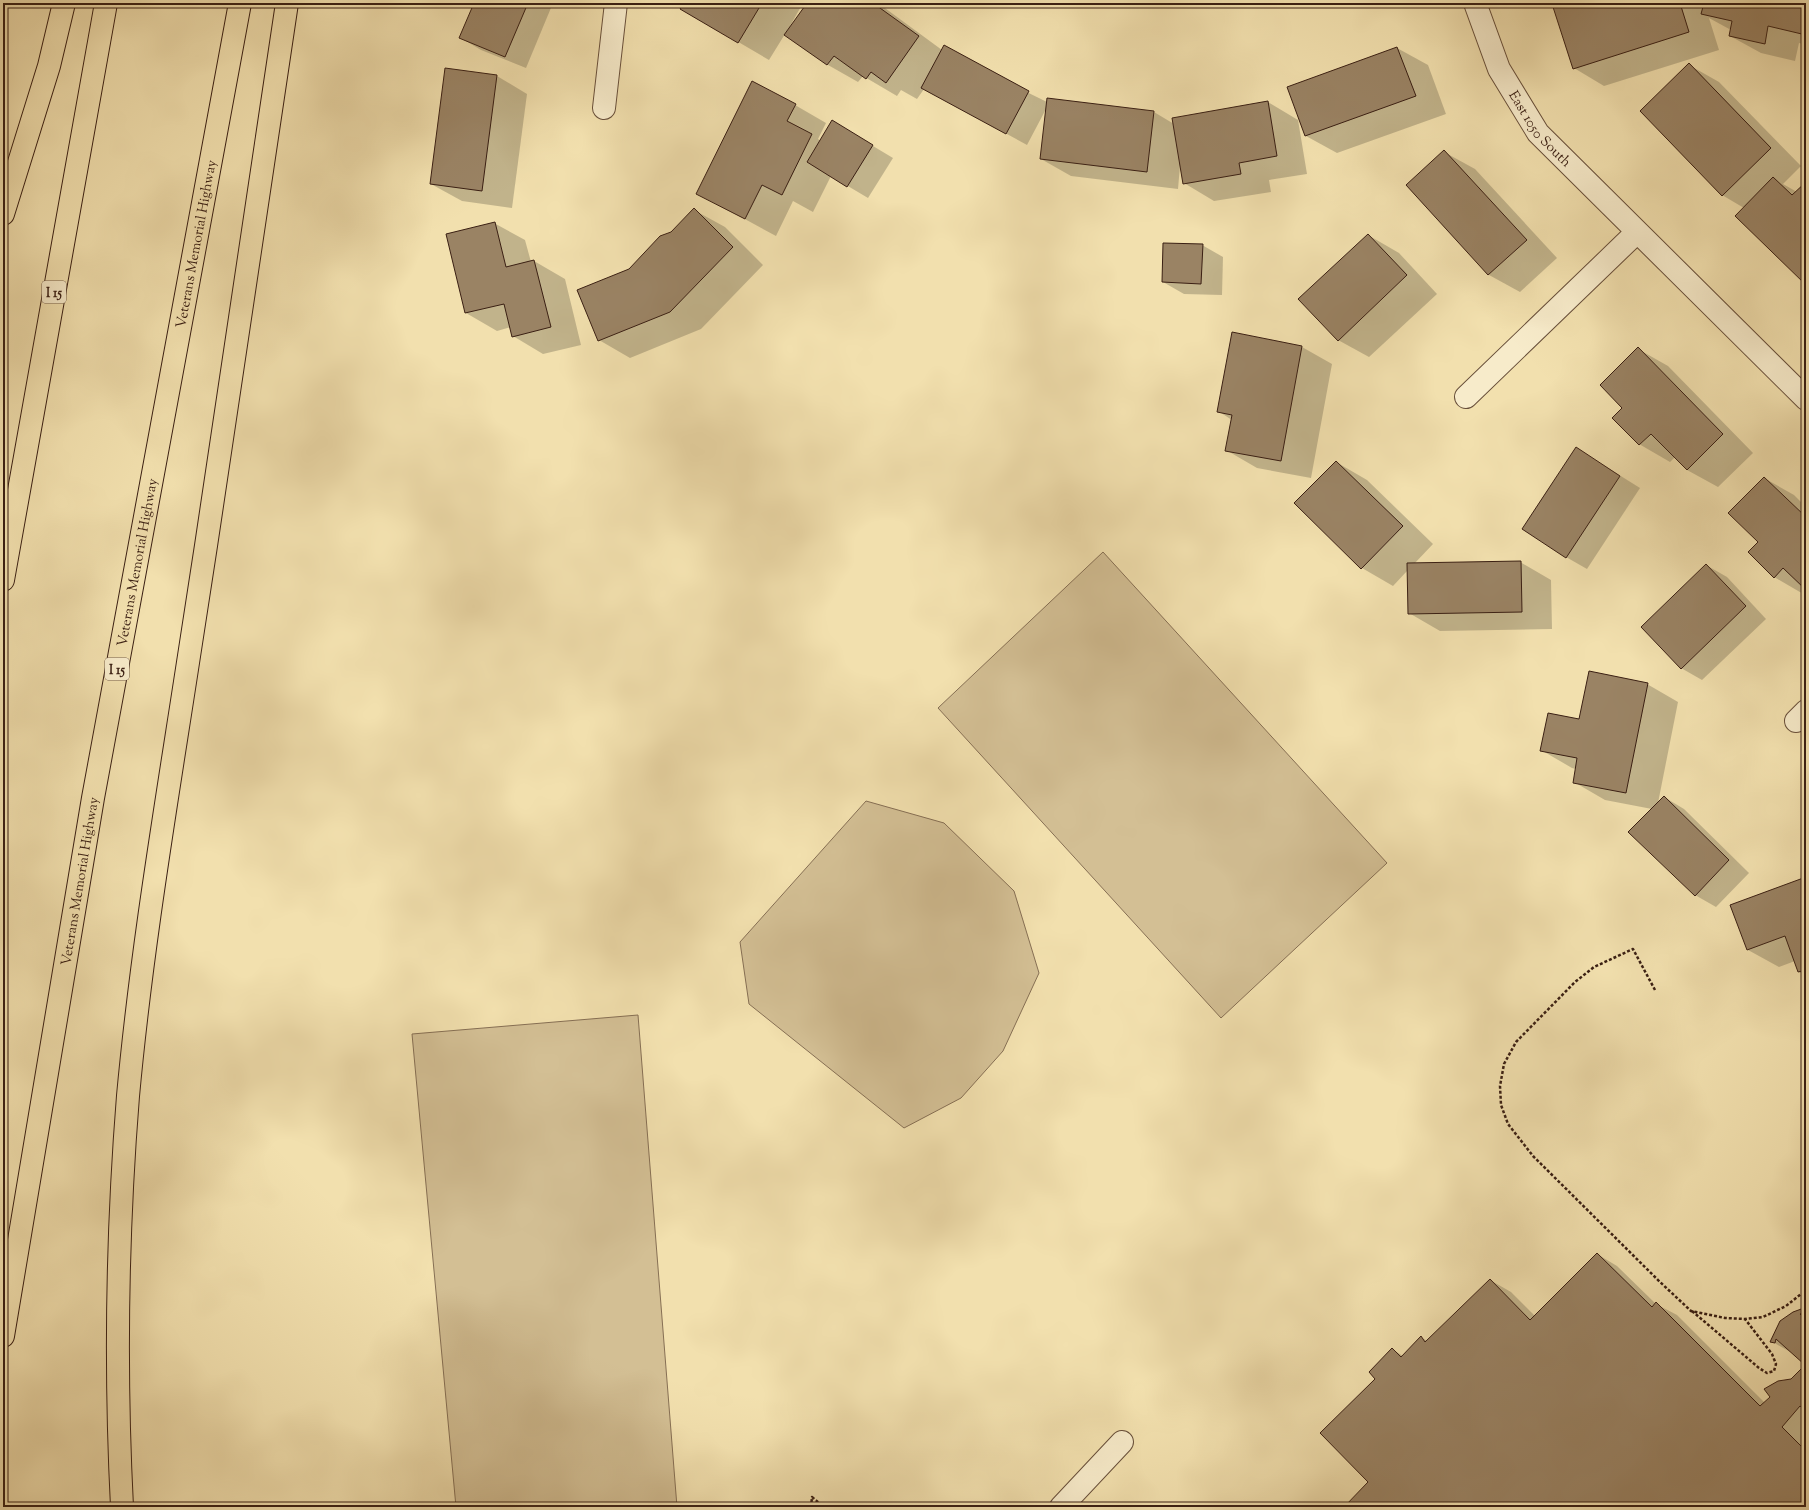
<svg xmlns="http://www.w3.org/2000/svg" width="1809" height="1510" font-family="'Sorts Mill Goudy',serif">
	<rect width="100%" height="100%" fill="#f2e0ae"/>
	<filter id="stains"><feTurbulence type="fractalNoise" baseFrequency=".005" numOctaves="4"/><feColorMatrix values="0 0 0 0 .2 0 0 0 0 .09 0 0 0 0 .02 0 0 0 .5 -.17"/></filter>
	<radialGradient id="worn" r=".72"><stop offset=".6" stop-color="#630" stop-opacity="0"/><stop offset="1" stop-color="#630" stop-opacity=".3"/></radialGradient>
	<g fill="#d3bf94" stroke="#866f54">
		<polygon points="1103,552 1387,863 1221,1018 938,708"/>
		<polygon points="866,801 944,823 1014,891 1039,973 1003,1051 961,1098 904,1128 749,1004 740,942"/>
		<polygon points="638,1015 677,1507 456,1507 412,1034"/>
	</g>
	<g fill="#0003">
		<polygon points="475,3 553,3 526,68 481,50 461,38"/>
		<polygon points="685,3 803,3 790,26 791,26 808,3 878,3 942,50 1047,102 1154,112 1174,124 1268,102 1298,120 1307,174 1269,180 1271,192 1214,201 1184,183 1180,166 1178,189 1071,176 1041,159 1046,109 1027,145 924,89 917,99 901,90 897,96 863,76 858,82 828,65 785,34 769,60 682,9"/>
		<polygon points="1569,3 1806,3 1806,45 1799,43 1795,61 1761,53 1730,36 1731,30 1709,18 1719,50 1604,86 1574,68"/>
		<polygon points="1397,48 1428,65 1446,114 1337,153 1306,136"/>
		<polygon points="1689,65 1719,82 1801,166 1783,184 1797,192 1806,284 1744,208 1722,195"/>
		<polygon points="497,76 527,94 512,208 462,201 431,184"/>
		<polygon points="795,105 826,123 818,139 821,141 853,134 893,158 868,198 831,176 813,212 793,201 776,236 697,193"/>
		<polygon points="1444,152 1475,169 1557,258 1520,292 1489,275 1407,186"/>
		<polygon points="694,210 725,227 763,265 701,329 630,358 599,340 629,270 672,232"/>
		<polygon points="494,223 525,240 531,262 534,261 565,279 581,345 543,354 513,336 511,327 497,331 466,313 447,234"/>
		<polygon points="1368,235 1399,253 1437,294 1369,357 1338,340"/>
		<polygon points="1202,245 1223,257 1222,295 1184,294 1163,282"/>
		<polygon points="1302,347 1332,364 1311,478 1257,468 1226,450 1232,420 1218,411"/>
		<polygon points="1638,349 1668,366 1753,453 1718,487 1687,470 1675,457 1670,462 1639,444 1624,408"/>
		<polygon points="1576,448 1640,488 1587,569 1566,557"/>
		<polygon points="1336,462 1367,480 1433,544 1414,564 1520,562 1551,580 1552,629 1440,631 1409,613 1408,570 1393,586 1362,568 1296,503"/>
		<polygon points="1764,478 1794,495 1806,507 1805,595 1774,577 1759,542"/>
		<polygon points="1706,565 1727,577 1766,619 1702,680 1681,668"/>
		<polygon points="1647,684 1678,702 1658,803 1664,797 1684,809 1749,873 1716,907 1695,895 1652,809 1605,800 1574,782 1576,769 1572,768 1541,750 1580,720"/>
		<polygon points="1806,878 1806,976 1799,972 1795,961 1779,967 1748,950"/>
		<polygon points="1597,1254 1617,1266 1656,1304 1677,1315 1765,1403 1806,1365 1806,1434 1802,1439 1806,1443 1806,1507 1345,1507 1369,1482 1376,1379 1392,1349 1403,1356 1421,1337 1427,1341 1490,1280 1511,1292 1535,1316"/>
		<polygon points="1804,1310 1806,1311 1806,1365 1792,1353 1771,1341"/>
	</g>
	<g fill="#9a8364" stroke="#3a1f13">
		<polygon points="474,3 528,3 505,57 459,38"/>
		<polygon points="684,3 762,3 738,43 680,9"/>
		<polygon points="807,3 873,3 919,36 886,83 871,72 866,79 834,56 827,65 784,35"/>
		<polygon points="1566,3 1680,3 1689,32 1573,69 1553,7"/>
		<polygon points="1704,3 1806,3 1806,35 1768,26 1765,44 1729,36 1732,21 1701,14"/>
		<polygon points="944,45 1029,91 1006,134 921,88"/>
		<polygon points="1397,47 1416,96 1305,136 1287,87"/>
		<polygon points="1689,63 1771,148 1722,196 1640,111"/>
		<polygon points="445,68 497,75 482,191 430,184"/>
		<polygon points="752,81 796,104 787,121 812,134 782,195 762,185 745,219 696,194"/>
		<polygon points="1047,98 1154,111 1147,172 1040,159"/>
		<polygon points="1268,101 1277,156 1239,163 1241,174 1183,184 1172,118"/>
		<polygon points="832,120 873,145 847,187 807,162"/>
		<polygon points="1444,150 1527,240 1488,275 1406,185"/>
		<polygon points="1773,177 1792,195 1806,182 1806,285 1735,216"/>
		<polygon points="694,208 733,247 670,312 598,341 577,290 629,269 660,236 671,232"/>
		<polygon points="495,222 506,267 534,260 551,327 512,337 504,304 465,313 446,234"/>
		<polygon points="1368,234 1407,275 1338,341 1298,299"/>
		<polygon points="1163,243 1203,244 1201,284 1162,282"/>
		<polygon points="1232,332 1302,346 1281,461 1225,451 1232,415 1217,412"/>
		<polygon points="1638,347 1723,434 1687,470 1651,434 1639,445 1612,418 1622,408 1600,385"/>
		<polygon points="1576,447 1620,476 1566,558 1522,529"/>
		<polygon points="1336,461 1403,526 1361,569 1294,503"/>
		<polygon points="1764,477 1806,517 1806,590 1783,568 1774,578 1748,552 1758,542 1728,513"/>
		<polygon points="1521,561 1522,612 1408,614 1407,563"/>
		<polygon points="1706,564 1746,606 1681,669 1641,627"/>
		<polygon points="1589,671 1648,683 1626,793 1573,783 1577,758 1540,751 1548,713 1579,719"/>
		<polygon points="1664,796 1729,860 1695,896 1628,832"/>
		<polygon points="1806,877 1806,970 1798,972 1785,936 1747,950 1730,905"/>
		<polygon points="1597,1253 1652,1307 1656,1302 1760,1406 1770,1397 1764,1389 1778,1381 1791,1379 1805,1365 1776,1339 1775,1343 1770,1342 1780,1321 1793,1312 1804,1308 1804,1312 1800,1314 1806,1320 1806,1411 1800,1406 1782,1427 1806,1451 1806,1507 1344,1507 1368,1482 1320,1433 1375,1379 1369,1372 1392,1348 1401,1357 1421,1336 1425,1342 1490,1279 1530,1320"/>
	</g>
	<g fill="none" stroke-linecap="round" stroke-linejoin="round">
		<g stroke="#684f3a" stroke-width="24">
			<g id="minor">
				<path id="s1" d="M 1475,3 L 1499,69 L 1538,133 L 1806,399"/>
				<polyline points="604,108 616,3"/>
				<polyline points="1466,397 1636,233"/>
				<polyline points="1796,721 1806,711"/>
				<polyline points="1061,1507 1122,1442"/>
			</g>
		</g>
		<g stroke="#3a1f13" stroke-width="24">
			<g id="highway">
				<polyline points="3,214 49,66 64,3"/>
				<polyline points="3,580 106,3"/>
				<path id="s2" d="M 3,1336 L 93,798 L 240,3"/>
				<path d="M 122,1507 C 115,1370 117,1233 128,1096 C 142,944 168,794 191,643 C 224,430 256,217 287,3"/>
			</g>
		</g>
		<g stroke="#3a1f13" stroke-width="2.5" stroke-dasharray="3 2" stroke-linecap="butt">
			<polyline points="1655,990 1633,949 1594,967 1575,982 1516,1042 1504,1064 1500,1086 1501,1105 1508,1124 1533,1156 1660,1282 1691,1311 1725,1318 1745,1319 1763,1317 1786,1306 1806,1290"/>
			<polyline points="1692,1311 1759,1368 1767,1373 1774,1371 1776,1364 1772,1354 1745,1319"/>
			<polyline points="811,1507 812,1497 824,1507"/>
		</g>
		<use href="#minor" stroke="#f7ebca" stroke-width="22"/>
		<use href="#highway" stroke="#f2e0ae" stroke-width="22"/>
	</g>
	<g text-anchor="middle" stroke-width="4" stroke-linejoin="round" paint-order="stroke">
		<g fill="#f7ebca" stroke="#735c4a" stroke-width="1">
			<rect x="42" y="281" width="24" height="22" rx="3"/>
			<rect x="105" y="658" width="24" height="22" rx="3"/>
		</g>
		<g font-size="13" font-weight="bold" fill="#3a1f13">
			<text x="54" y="297">I 15</text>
			<text x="117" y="674">I 15</text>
		</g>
		<g font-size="14" fill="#3a1f13" stroke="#f7ebca">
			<text dy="5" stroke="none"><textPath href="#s1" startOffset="143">East 1050 South</textPath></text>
			<text dy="5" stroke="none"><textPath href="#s2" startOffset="1109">Veterans Memorial Highway</textPath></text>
			<text dy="5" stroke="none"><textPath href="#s2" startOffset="785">Veterans Memorial Highway</textPath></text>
			<text dy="5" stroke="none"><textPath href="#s2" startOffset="461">Veterans Memorial Highway</textPath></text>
		</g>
	</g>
	<rect width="1809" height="1510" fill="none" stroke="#f2e0ae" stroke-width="16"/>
	<rect x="4" y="4" width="1801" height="1502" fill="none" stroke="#3a1f13" stroke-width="2"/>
	<rect x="8" y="8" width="1793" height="1494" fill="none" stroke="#3a1f13"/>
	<rect width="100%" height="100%" filter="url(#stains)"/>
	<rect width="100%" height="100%" fill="url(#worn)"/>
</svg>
